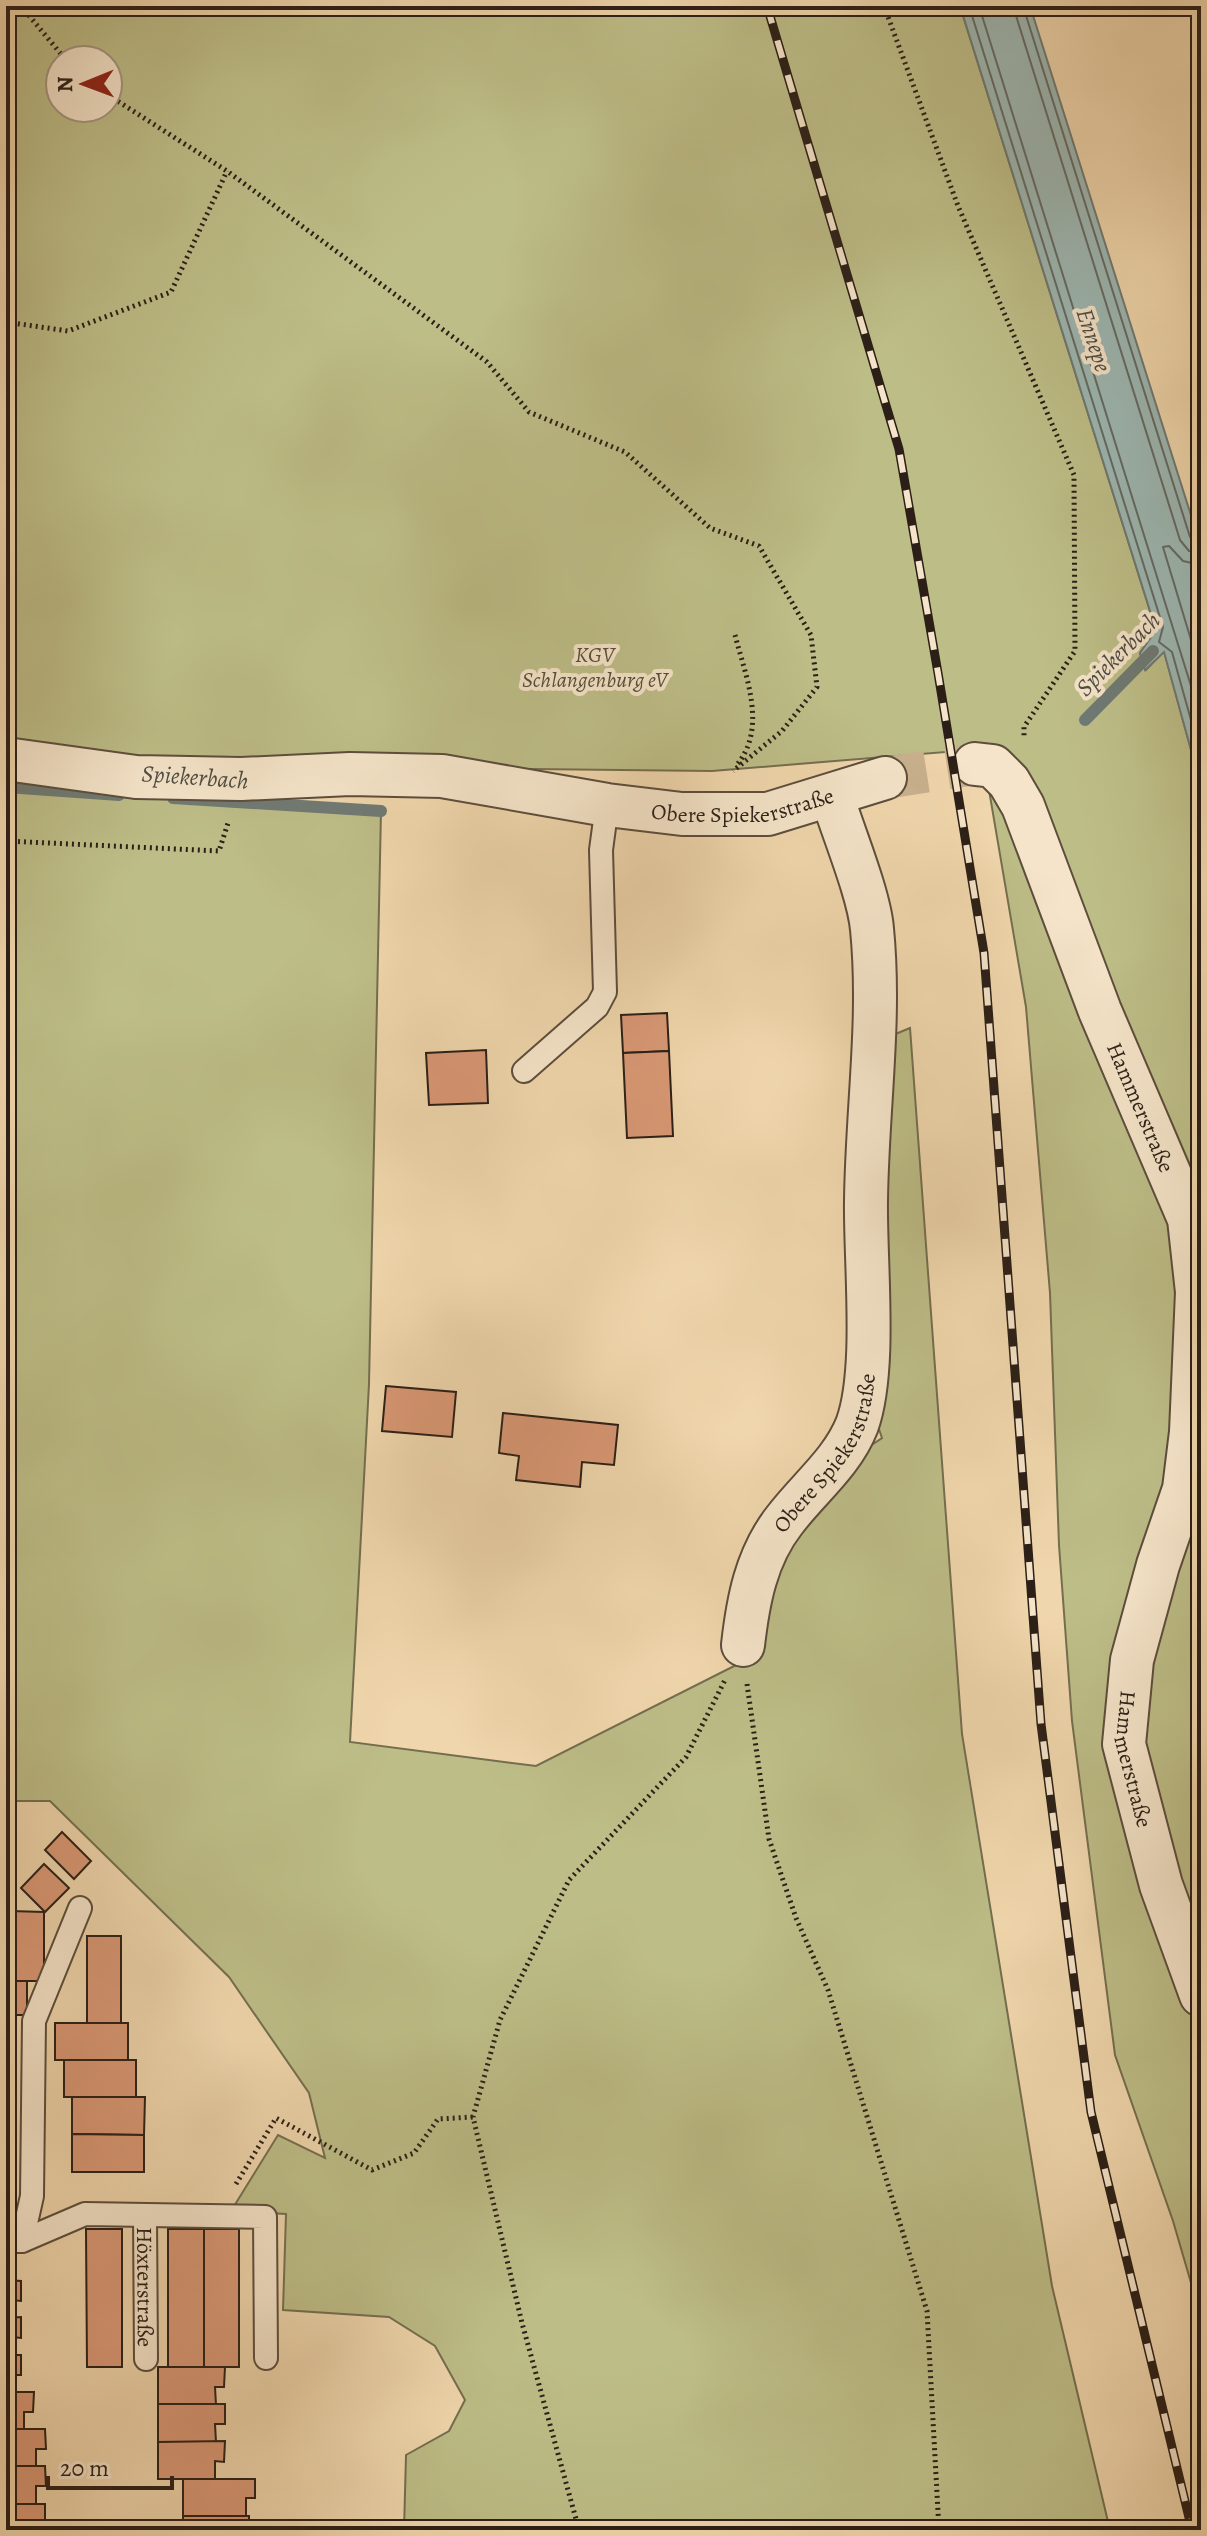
<svg xmlns="http://www.w3.org/2000/svg" width="1207" height="2536" font-family="Alegreya,serif">
	<rect width="100%" height="100%" fill="#f0d6ac"/>
	<filter id="stains"><feTurbulence type="fractalNoise" baseFrequency=".0025" numOctaves="4"/><feColorMatrix values="0 0 0 0 .2 0 0 0 0 .09 0 0 0 0 .02 0 0 0 .5 -.17"/></filter>
	<radialGradient id="worn" r=".72"><stop offset=".6" stop-color="#630" stop-opacity="0"/><stop offset="1" stop-color="#630" stop-opacity=".3"/></radialGradient>
	<g fill="#bdbd87" stroke="#746e4f" stroke-width="2" fill-rule="evenodd">
		<path d="M 6,6 L 960,6 L 1156,630 L 1140,653 L 1146,670 L 1164,651 L 1201,786 L 1201,2317 L 1173,2221 L 1115,2055 L 1072,1721 L 1059,1545 L 1050,1293 L 1026,1007 L 982,749 L 712,771 L 6,763 ZM 60,60 L 108,60 L 108,108 L 60,108 Z"/>
		<polygon points="6,787 381,811 369,1384 350,1742 536,1766 758,1654 768,1575 864,1450 882,1438 866,1391 876,1042 910,1028 962,1734 1052,2286 1110,2530 404,2530 406,2455 449,2431 465,2400 435,2346 389,2317 283,2310 286,2214 231,2211 278,2135 325,2158 309,2093 229,1977 50,1801 6,1801"/>
	</g>
	<polygon fill="#9db7b2" stroke="#6f7a74" stroke-width="2" points="960,6 1030,6 1201,547 1201,786 1164,652 1145,670 1140,653 1156,630"/>
	<g fill="none" stroke-linecap="round" stroke-linejoin="round">
		<g stroke="#646b64" stroke-width="2">
			<polyline points="969,6 1163,627 1159,642 1172,652 1201,756"/>
			<polyline points="979,6 1201,718"/>
			<polyline points="1013,6 1180,540 1189,551 1201,553"/>
			<polyline points="1023,6 1190,537 1201,543"/>
			<polyline points="1201,565 1183,561 1169,546 1163,547 1201,673"/>
		</g>
		<g stroke="#6f7a74" stroke-width="12">
			<polyline points="1085,720 1153,651"/>
			<polyline points="6,787 119,795"/>
			<polyline points="173,798 381,811"/>
		</g>
	</g>
	<g fill="#d99875" stroke="#2b1f17" stroke-width="2">
		<polygon points="667,1013 669,1051 623,1053 621,1015"/>
		<polygon points="486,1050 488,1103 429,1105 426,1053"/>
		<polygon points="669,1051 673,1136 627,1138 623,1053"/>
		<polygon points="386,1386 456,1392 452,1437 382,1431"/>
		<polygon points="503,1413 618,1425 614,1465 582,1462 580,1487 516,1480 519,1456 499,1453"/>
		<polygon points="62,1832 91,1861 74,1879 45,1850"/>
		<polygon points="44,1864 69,1888 45,1912 21,1888"/>
		<rect x="6" y="1907" width="3" height="73"/>
		<polygon points="10,1911 44,1912 44,1981 9,1981"/>
		<rect x="87" y="1936" width="34" height="87"/>
		<polygon points="9,1981 27,1981 27,2015 10,2015"/>
		<rect x="55" y="2023" width="73" height="37"/>
		<rect x="64" y="2060" width="72" height="37"/>
		<polygon points="145,2097 144,2135 72,2134 72,2097"/>
		<polygon points="72,2134 144,2135 144,2172 72,2172"/>
		<polygon points="86,2229 122,2229 122,2367 87,2367"/>
		<rect x="168" y="2229" width="36" height="138"/>
		<rect x="204" y="2229" width="35" height="138"/>
		<polygon points="6,2280 21,2281 21,2301 12,2300 12,2318 6,2318"/>
		<polygon points="21,2317 21,2338 12,2337 12,2355 6,2355 6,2318"/>
		<polygon points="6,2355 21,2355 21,2375 12,2375 12,2392 6,2392"/>
		<polygon points="158,2367 225,2367 224,2387 215,2387 216,2405 158,2404"/>
		<polygon points="6,2392 34,2392 33,2412 24,2412 24,2429 6,2429"/>
		<polygon points="158,2404 225,2404 225,2424 215,2424 216,2442 158,2442"/>
		<polygon points="6,2429 45,2429 46,2449 36,2449 36,2466 6,2466"/>
		<polygon points="225,2441 224,2462 215,2461 215,2479 158,2479 158,2442"/>
		<polygon points="6,2466 45,2466 46,2486 36,2486 36,2504 6,2504"/>
		<polygon points="183,2479 255,2479 255,2498 246,2498 246,2516 183,2516"/>
		<rect x="6" y="2504" width="39" height="26"/>
		<rect x="183" y="2516" width="66" height="14"/>
	</g>
	<g fill="none" stroke-linecap="round" stroke-linejoin="round">
		<polyline stroke="#c9b18e" stroke-width="42" stroke-dasharray="42 21" stroke-linecap="butt" points="885,778 975,764"/>
		<g stroke="#5c4d3c" stroke-width="26">
			<g id="service">
				<polyline points="524,1071 597,1007 605,992 601,850 607,805"/>
				<path id="s1" d="M 145,2215 L 146,2359"/>
				<polyline points="6,2241 22,2241 32,2196 34,2021 80,1908"/>
				<polyline points="22,2241 85,2214 265,2217 266,2358"/>
			</g>
		</g>
		<g stroke="#5c4d3c" stroke-width="46">
			<g id="minor">
				<path id="s2" d="M 6,759 L 136,777 L 241,779 L 350,774 L 442,776 L 607,805 L 682,814 L 768,814 L 885,778"/>
				<path id="s3" d="M 975,764 L 993,766 L 1009,782 L 1023,806 L 1100,1011 L 1189,1219 L 1197,1292 L 1191,1432 L 1184,1489 L 1158,1565 L 1132,1660 L 1124,1744 L 1161,1885 L 1201,1995"/>
				<path id="s4" d="M 743,1645 C 748,1601 756,1557 784,1521 C 808,1489 842,1463 857,1425 C 877,1370 865,1263 866,1201 C 867,1110 881,1020 872,929 C 869,894 843,832 832,796"/>
			</g>
		</g>
		<g stroke="#2b1f17" stroke-width="5" stroke-dasharray="2 4" stroke-linecap="butt">
			<polyline points="21,6 66,60"/>
			<polyline points="884,6 958,206 1074,475 1075,651 1024,727 1024,737"/>
			<polyline points="108,95 227,171 487,362 529,412 625,452 710,528 759,546 811,635 817,687 782,731 733,771"/>
			<polyline points="6,322 68,331 171,292 227,171"/>
			<path d="M 735,635 C 746,678 768,728 736,766"/>
			<polyline points="6,841 219,851 229,820"/>
			<polyline points="747,1684 769,1839 796,1918 828,1990 927,2311 939,2530"/>
			<polyline points="236,2184 276,2118 372,2170 414,2153 438,2119 473,2117"/>
			<polyline points="579,2530 522,2323 473,2117 500,2020 569,1880 686,1757 725,1680"/>
		</g>
		<use href="#service" stroke="#f5e4c9" stroke-width="22"/>
		<use href="#minor" stroke="#f5e4c9" stroke-width="42"/>
		<g stroke="#2b1f17" stroke-width="9">
			<polyline id="rail" points="767,6 899,449 938,673 984,953 1041,1724 1091,2112 1192,2530"/>
		</g>
		<use href="#rail" stroke="#f5e4c9" stroke-width="6" stroke-dasharray="18" stroke-linecap="butt"/>
	</g>
	<g text-anchor="middle" stroke-width="8" stroke-linejoin="round" paint-order="stroke">
		<g font-size="22" font-style="italic" fill="#574e39" stroke="#f5e4c9">
			<text x="595" y="662">KGV<tspan x="595" dy="25">Schlangenburg eV</tspan></text>
		</g>
		<g font-size="22" fill="#2b1f17" stroke="#f5e4c9">
			<text dy="8" stroke="none"><textPath href="#s2" startOffset="742">Obere Spiekerstraße</textPath></text>
			<text dy="8" stroke="none"><textPath href="#s3" startOffset="392">Hammerstraße</textPath></text>
			<text dy="8" stroke="none"><textPath href="#s4" startOffset="214">Obere Spiekerstraße</textPath></text>
			<text dy="8" stroke="none"><textPath href="#s3" startOffset="1064">Hammerstraße</textPath></text>
			<text dy="8" stroke="none"><textPath href="#s1" startOffset="72">Höxterstraße</textPath></text>
		</g>
		<g font-size="24" font-style="italic" fill="#4d4d46" stroke="#f5e4c9">
			<text transform="translate(1094 340) rotate(72)" y="8">Ennepe</text>
			<text transform="translate(1118 654) rotate(-45)" y="8">Spiekerbach</text>
			<text transform="translate(195 777) rotate(4)" y="8">Spiekerbach</text>
		</g>
	</g>
	<rect width="1207" height="2536" fill="none" stroke="#f0d6ac" stroke-width="32"/>
	<rect x="8" y="8" width="1191" height="2520" fill="none" stroke="#2b1f17" stroke-width="4"/>
	<rect x="16" y="16" width="1175" height="2504" fill="none" stroke="#2b1f17" stroke-width="2"/>
	<g transform="translate(84 84) rotate(269)"><circle r="38" fill="#f5e4c9" stroke="#a49582" stroke-width="2"/>
	<path d="M0-6L14 30L0 20L-14 30Z" fill="#8f2418"/>
	<text y="-12" font-size="22" font-weight="bold" text-anchor="middle" fill="#2b1f17">N</text>
	</g>
	<path d="M48 2476v12h124v-12" fill="none" stroke="#2b1f17" stroke-width="4"/>
	<text x="60" y="2476" font-size="24" fill="#2b1f17" stroke="#f5e4c9" stroke-width="6" paint-order="stroke">20 m</text>
	<rect width="100%" height="100%" filter="url(#stains)"/>
	<rect width="100%" height="100%" fill="url(#worn)"/>
</svg>
